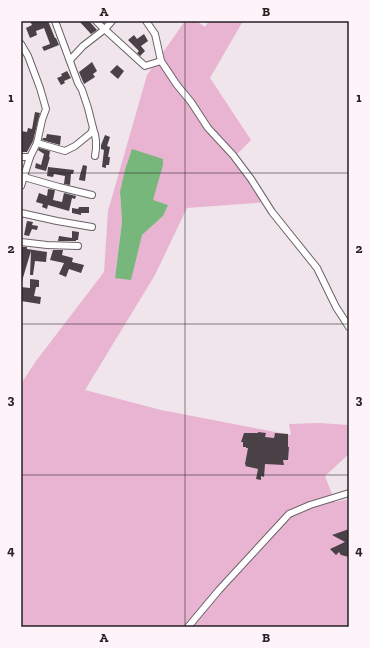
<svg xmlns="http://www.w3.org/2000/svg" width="370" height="648" font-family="'Zilla Slab',serif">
	<rect width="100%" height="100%" fill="#efe5eb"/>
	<path fill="#e9b4d2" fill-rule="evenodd" d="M 185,21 L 196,21 L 205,27 L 209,21 L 243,21 L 210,78 L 251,140 L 236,155 L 269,202 L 187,208 L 155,275 L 85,390 L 161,410 L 291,435 L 289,424 L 319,423 L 349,425 L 349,454 L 325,476 L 335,502 L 349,499 L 349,627 L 21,627 L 21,384 L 36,361 L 104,272 L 108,211 L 147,75 ZM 120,192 L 163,216 L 142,235 L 115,278 L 122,222 Z"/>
	<polygon fill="#78b77b" points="132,149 163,159 163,165 153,200 168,205 163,216 142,235 131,280 115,278 122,222 120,192 125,170"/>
	<g fill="#494145">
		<polygon points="30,21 48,21 55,38 56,38 59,45 44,51 42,47 50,44 44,28 36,31 37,35 30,38 26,28 32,25"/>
		<polygon points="79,21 89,21 97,30 91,34"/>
		<polygon points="144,34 148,41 141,46 145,51 140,56 137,53 139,51 128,40 134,35 137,39"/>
		<polygon points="92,62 97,71 93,74 95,77 84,84 79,72"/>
		<polygon points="117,65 124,71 118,79 110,72"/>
		<polygon points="67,71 71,78 64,81 65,83 61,85 57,78 62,76 61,74"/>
		<polygon points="35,112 40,113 33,141 27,152 21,152 21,131 27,132 28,128 32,129"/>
		<polygon points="47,134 61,136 60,145 42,140 43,138 46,138"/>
		<polygon points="105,135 110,137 107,146 110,147 108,157 110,157 109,165 106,165 106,168 102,167 104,150 101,149 101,145"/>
		<polygon points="39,148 50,151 49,157 50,157 46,171 35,168 36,163 41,165 44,154 38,150"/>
		<polygon points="83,165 87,166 85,181 79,180 80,175"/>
		<polygon points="48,167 74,170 73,174 71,174 70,185 64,184 65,176 54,174 53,177 47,176"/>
		<polygon points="48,189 55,190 53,200 62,202 64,193 76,196 75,199 72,198 69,211 48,205 47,209 42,207 43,204 36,202 39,193 47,196"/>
		<polygon points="79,207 89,207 89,213 81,213 81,215 72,213 72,208 78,209"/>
		<polygon points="27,221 33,222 32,225 38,226 37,230 32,229 29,236 24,235"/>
		<polygon points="72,231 79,232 78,240 76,240 76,241 58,241 59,236 72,238"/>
		<polygon points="21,247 27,247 27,249 47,252 46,262 35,261 33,275 30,275 31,251 22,281 21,280"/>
		<polygon points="53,250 63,250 62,255 73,258 72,262 84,265 81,273 69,269 66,277 59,274 64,263 50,260"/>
		<polygon points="30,279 39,280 39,287 36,287 34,296 41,297 40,304 21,301 21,287 30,288"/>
		<polygon points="258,432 266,433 265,437 274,438 275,433 288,434 288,447 289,447 288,460 283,460 284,465 265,464 264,477 261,476 261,480 256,479 258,469 245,466 246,465 245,464 248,448 246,448 246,447 243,447 243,442 241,442 244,433 258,433"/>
		<polygon points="349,529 349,557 341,555 339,552 336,555 330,549 345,542 332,535"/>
	</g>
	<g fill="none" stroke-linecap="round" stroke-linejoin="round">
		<g stroke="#6b6368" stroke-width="8">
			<g id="street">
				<polyline points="96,21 101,26 145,66 161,61"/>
				<polyline points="146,21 155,34 161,61 177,85 191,102 208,128 233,155 251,179 272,212 317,268 336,307 349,327"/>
				<polyline points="21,44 28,56 40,88 46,109 42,120 37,143 30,157 21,186"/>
				<polyline points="70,60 83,46 105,29 112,21"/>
				<path d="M 93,128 C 97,138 97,146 95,156"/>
				<polyline points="37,143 65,151 75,146 91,133 93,128 88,108 82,90 78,83 55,21"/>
				<polyline points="21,157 30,157"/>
				<polyline points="24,177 59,187 92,195"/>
				<polyline points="21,213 57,221 92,227"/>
				<polyline points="21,242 47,245 78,246"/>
				<polyline points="188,627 219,590 289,514 310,505 349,493"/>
			</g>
		</g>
		<use href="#street" stroke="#fff" stroke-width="6"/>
	</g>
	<path fill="none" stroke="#262224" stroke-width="1" stroke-opacity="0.55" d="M 185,21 L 185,627M 21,173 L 349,173M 21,324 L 349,324M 21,475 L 349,475"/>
	<rect width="370" height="648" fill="none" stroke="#fdf3f8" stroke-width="44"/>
	<rect x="22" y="22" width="326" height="604" fill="none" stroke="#262224" stroke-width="1.5"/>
	<g font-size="13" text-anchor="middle" font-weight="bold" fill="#262224">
		<text x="104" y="16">A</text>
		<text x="266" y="16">B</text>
		<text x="11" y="102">1</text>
		<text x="359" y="102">1</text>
		<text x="11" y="253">2</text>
		<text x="359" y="253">2</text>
		<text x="11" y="404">3</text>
		<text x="359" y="404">3</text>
		<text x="11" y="555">4</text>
		<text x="359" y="555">4</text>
		<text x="104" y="642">A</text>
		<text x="266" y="642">B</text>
	</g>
</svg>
